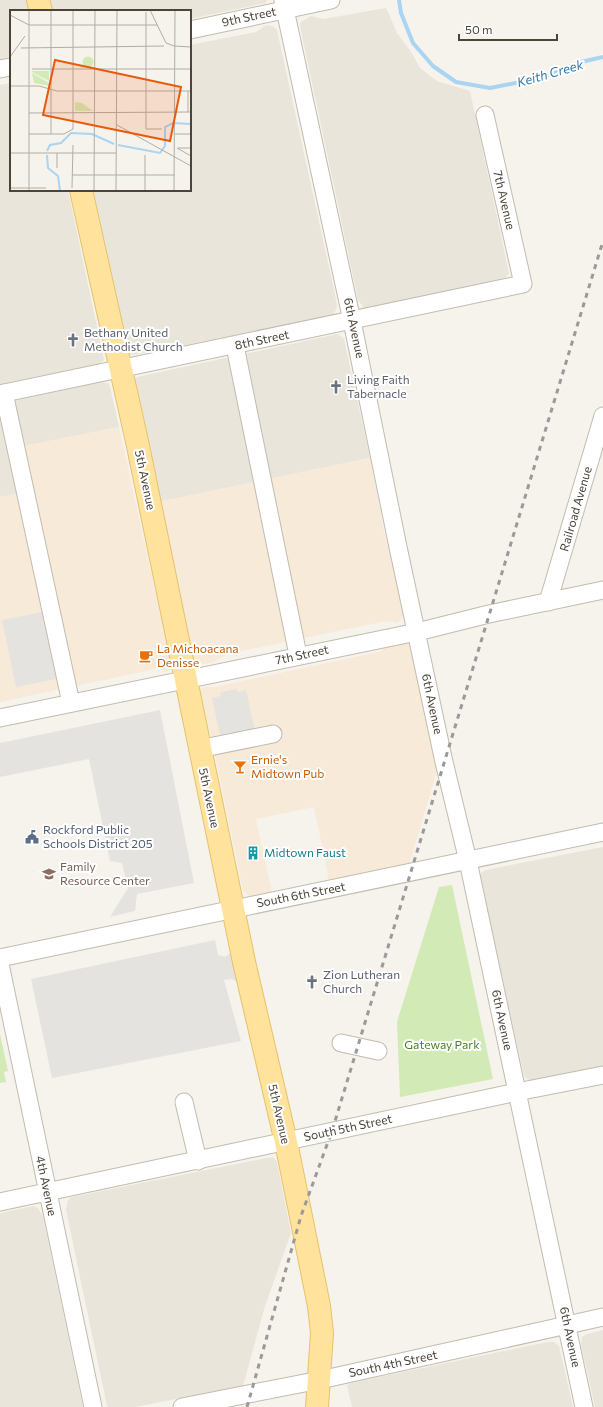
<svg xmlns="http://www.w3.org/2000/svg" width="603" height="1407" font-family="Commissioner,sans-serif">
	<rect width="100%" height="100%" fill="#f6f3ec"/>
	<g fill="#eae5da">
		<polygon points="0,0 26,0 29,11 11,11 11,57 0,60"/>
		<polygon points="48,0 267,0 265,3 190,19 190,11 50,11"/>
		<polygon points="386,8 397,33 411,52 420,68 437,81 470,91 509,273 505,278 494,281 364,308 358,300 300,26 301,22 311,16 323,19"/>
		<polygon points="268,25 272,26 277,30 336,299 337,307 334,314 331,317 133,355 129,353 126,349 92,190 190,190 190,45 256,32 265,26"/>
		<polygon points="11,83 11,190 68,190 104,360 99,364 0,384 0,85"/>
		<polygon points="338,334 344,339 370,458 158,502 132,386 135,379 137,377"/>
		<polygon points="101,382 108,383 110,386 119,427 9,449 17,494 0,497 0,404"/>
		<polygon points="603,847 603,1067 533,1080 529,1080 525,1077 523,1071 480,878 481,873 485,870"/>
		<polygon points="273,1157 277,1162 291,1233 265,1306 243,1386 135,1407 108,1407 107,1406 66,1210 68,1200 72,1197 266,1158"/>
		<polygon points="34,1206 38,1208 43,1217 83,1407 0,1407 0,1213"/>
		<polygon points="603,1330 603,1407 595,1407 581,1344 582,1337 587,1334"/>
		<polygon points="547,1342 554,1342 559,1346 573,1407 352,1407 347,1385 355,1382"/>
	</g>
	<g fill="#f7ead8">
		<polygon points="119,427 168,650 172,656 172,668 167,672 163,671 160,668 0,702 0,497 17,494 9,449"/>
		<polygon points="370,458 385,536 405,609 402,619 397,623 386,621 227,654 216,661 206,664 194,664 191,661 158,502"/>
		<polygon points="405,644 410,644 414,652 413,659 437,771 409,865 329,881 314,807 256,819 272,893 250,897 243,891 210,731 205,713 201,705 199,690 204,687 214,687 379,652 387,647"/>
	</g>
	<g fill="#d2eab5">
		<polygon points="452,885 493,1079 400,1097 397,1022 439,887"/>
		<polygon points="0,1034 8,1071 4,1072 6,1082 0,1083"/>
	</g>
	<g fill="#e5e3e0">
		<polygon points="42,612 56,679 16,687 2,620"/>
		<polygon points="236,689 238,692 246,690 255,731 231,735 229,733 220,735 212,698 220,696 221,692"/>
		<polygon points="160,710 194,883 137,894 135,911 110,917 128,888 122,863 110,861 89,759 0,777 0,743"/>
		<polygon points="215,940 218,955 225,957 230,953 233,948 239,983 232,979 224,980 241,1041 52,1078 31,979"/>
	</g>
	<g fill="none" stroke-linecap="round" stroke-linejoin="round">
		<polyline stroke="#a9d4f2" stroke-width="4" points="399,0 401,13 413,43 433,66 456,82 490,88 541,78 581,62 603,57"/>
		<g stroke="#c2bbae" stroke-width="19">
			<g id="minor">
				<polyline points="283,0 352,321 398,547 444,762 468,861 584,1407"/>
				<polyline points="190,30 331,0"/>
				<polyline points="0,69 11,67"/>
				<polyline points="235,346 298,655"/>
				<polyline points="4,393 71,703"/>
				<polyline points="0,394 523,284 485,115"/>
				<polyline points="548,602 603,416"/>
				<polyline points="0,718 417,632 489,614 603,590"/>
				<polyline points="199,749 273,734"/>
				<polyline points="0,958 603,832"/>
				<polyline points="0,964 93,1407"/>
				<polyline points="341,1043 378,1051"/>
				<polyline points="184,1102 198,1161"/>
				<polyline points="0,1202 517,1092 603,1075"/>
				<polyline points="182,1407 320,1380 603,1317"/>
			</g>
		</g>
		<g stroke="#e6c16a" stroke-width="24">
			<g id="major">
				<polyline points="38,0 41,11"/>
				<polyline points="81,190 138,446 244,962 286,1142 319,1306 322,1333 317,1407"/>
			</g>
		</g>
		<use href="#minor" stroke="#fff" stroke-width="17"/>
		<use href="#major" stroke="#ffe39c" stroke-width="22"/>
		<polyline stroke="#9a9a9a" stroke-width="3" stroke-dasharray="5 5" stroke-linecap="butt" points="247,1407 301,1216 332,1131 603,241"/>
	</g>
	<defs>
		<g id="church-bare" transform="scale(1.08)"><path d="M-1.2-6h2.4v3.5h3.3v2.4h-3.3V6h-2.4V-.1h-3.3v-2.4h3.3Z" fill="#6b7280" stroke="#fff" stroke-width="2.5" paint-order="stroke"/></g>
		<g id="cafe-bare" transform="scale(1.08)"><path d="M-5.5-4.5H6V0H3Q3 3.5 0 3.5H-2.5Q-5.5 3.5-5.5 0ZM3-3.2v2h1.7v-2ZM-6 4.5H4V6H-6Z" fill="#e8710a" stroke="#fff" stroke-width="2.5" paint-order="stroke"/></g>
		<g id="bar-bare" transform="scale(1.08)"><path d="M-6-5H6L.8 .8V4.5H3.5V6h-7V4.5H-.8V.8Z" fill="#e8710a" stroke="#fff" stroke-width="2.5" paint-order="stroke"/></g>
		<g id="civic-bare" transform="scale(1.08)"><path d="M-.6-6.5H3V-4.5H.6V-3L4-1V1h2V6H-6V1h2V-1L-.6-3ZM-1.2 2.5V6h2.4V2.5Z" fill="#5c6f8a" stroke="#fff" stroke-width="2.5" paint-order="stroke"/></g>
		<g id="building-bare" transform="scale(1.08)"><path d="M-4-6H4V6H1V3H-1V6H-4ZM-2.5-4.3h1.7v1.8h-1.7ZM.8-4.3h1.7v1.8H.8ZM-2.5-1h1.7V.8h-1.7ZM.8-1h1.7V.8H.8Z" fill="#0f9aa8" stroke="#fff" stroke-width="2.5" paint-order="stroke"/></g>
		<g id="school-bare" transform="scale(1.08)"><path d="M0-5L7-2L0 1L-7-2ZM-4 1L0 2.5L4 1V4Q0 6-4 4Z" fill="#8d6e63" stroke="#fff" stroke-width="2.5" paint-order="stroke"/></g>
	</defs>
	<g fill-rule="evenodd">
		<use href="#church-bare" x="73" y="340"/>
		<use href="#church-bare" x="336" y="387"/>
		<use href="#cafe-bare" x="146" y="656"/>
		<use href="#bar-bare" x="240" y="767"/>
		<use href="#civic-bare" x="32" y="837"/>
		<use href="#building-bare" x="253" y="853"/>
		<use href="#school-bare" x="49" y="874"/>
		<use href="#church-bare" x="312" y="982"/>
	</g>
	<g text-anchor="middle" stroke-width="4" stroke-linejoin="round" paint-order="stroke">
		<g font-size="12" fill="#4b4439" stroke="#fff">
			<text transform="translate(249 17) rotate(-12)" y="4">9th Street</text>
			<text transform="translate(504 200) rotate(77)" y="4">7th Avenue</text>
			<text transform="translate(354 328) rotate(78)" y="4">6th Avenue</text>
			<text transform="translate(262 340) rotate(-12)" y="4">8th Street</text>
			<text transform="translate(145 480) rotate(78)" y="4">5th Avenue</text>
			<text transform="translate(576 509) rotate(-74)" y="4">Railroad Avenue</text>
			<text transform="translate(302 655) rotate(-12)" y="4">7th Street</text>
			<text transform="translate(432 704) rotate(78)" y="4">6th Avenue</text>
			<text transform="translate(209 798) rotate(78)" y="4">5th Avenue</text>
			<text transform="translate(301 895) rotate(-11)" y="4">South 6th Street</text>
			<text transform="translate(502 1020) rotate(78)" y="4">6th Avenue</text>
			<text transform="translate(279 1114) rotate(77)" y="4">5th Avenue</text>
			<text transform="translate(348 1128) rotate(-12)" y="4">South 5th Street</text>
			<text transform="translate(46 1186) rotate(78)" y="4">4th Avenue</text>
			<text transform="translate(570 1337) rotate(78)" y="4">6th Avenue</text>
			<text transform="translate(393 1364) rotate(-12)" y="4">South 4th Street</text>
		</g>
		<g font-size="12" fill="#5b616d" stroke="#fff" text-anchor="start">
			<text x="84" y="337">Bethany United<tspan x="84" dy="14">Methodist Church</tspan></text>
			<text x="347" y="384">Living Faith<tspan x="347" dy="14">Tabernacle</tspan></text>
			<text x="323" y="979">Zion Lutheran<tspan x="323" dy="14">Church</tspan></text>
		</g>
		<g font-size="12" fill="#c56008" stroke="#fff" text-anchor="start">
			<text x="157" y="653">La Michoacana<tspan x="157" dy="14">Denisse</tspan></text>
			<text x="251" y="764">Ernie's<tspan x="251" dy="14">Midtown Pub</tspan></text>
		</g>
		<g font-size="12" fill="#4e5e75" stroke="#fff" text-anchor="start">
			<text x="43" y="834">Rockford Public<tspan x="43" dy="14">Schools District 205</tspan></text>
		</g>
		<g font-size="12" fill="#0d838f" stroke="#fff" text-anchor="start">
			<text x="264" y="857">Midtown Faust</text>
		</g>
		<g font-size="12" fill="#785e54" stroke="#fff" text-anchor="start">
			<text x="60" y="871">Family<tspan x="60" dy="14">Resource Center</tspan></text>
		</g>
		<g font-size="12" fill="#4a7f2a" stroke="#fff">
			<text x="442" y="1049">Gateway Park</text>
		</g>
		<g font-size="13" font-style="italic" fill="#2e7ab2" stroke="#fff">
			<text transform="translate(550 73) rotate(-16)" y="5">Keith Creek</text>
		</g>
	</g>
	<g transform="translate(10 10)">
		<rect width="181" height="181" fill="#f6f3ec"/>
		<path d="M72.5 52a5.5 5.5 0 1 1 11 0a5.5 5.5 0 1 1-11 0ZM 22,61 L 39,61 L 39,71 L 22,62 ZM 22,63 L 39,73 L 39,76 L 24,73 ZM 65,92 L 72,93 L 83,101 L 65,101 Z" fill="#d2eab5"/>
		<path fill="none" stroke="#a9d4f2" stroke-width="2" d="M 108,135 L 150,143 L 155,136 L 155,117 L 163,113 L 181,114M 37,141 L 40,135 L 51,133 L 61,123 L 82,124 L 104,134M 37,145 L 38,158 L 48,166 L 50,181"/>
		<path fill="none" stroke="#b2ada4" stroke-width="1" d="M 140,0 L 156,33 L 164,36 L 181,37M 136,2 L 136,119 L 152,119M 0,5 L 19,15 L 147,15M 11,38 L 154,36M 0,47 L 15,26M 22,59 L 181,59M 0,76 L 29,76 L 47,81 L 181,81M 178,102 L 178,81M 19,103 L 181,102M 107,115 L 181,156M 19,124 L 54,124 L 63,119 L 63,0M 41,124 L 41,0M 165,124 L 181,124M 167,138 L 181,146M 168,138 L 181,138M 0,143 L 106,143M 47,143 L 47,158M 62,165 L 165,165M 0,178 L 36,178M 62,178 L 63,135M 19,181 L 19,0M 84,181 L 85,0M 106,181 L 107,0M 135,181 L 135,145M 164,181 L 165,0"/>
		<path fill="#e8590c" fill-opacity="0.15" stroke="#e8590c" stroke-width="2" d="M 45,50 L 171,77 L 160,131 L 33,105 Z"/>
		<rect width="181" height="181" fill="none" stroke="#4b4439" stroke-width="2"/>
	</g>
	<path d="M459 34v6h98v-6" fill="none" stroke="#4b4439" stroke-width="2"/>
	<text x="465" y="34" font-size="12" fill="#4b4439" stroke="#ffffff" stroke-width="3" paint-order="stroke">50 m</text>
</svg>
